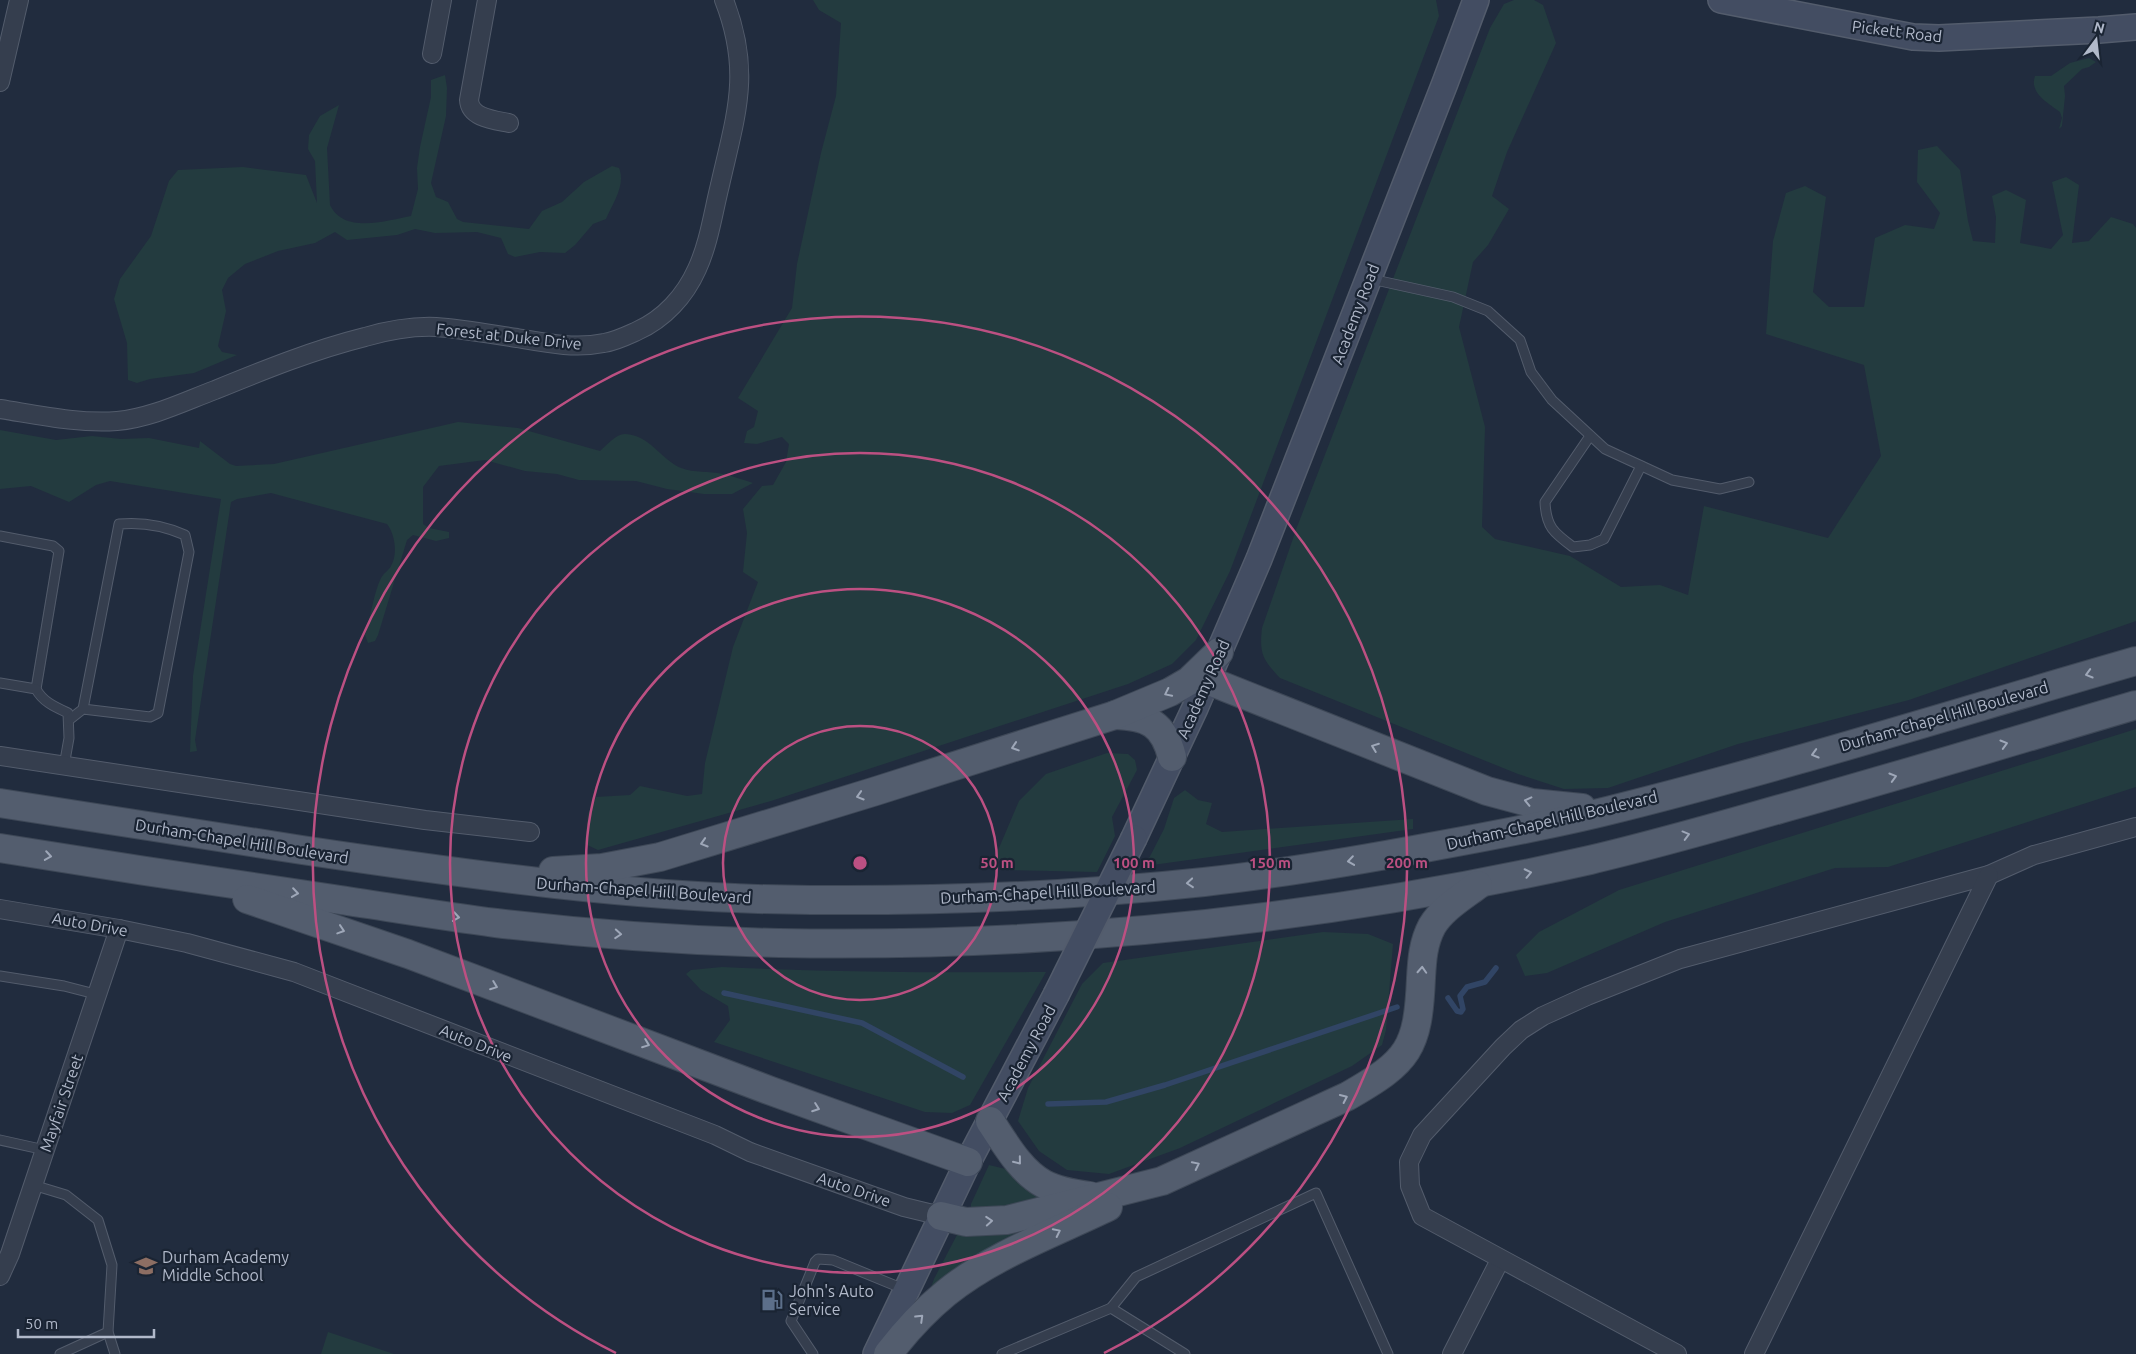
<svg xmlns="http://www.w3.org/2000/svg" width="2136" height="1354" font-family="Ubuntu,sans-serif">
	<rect width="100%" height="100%" fill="#212c3e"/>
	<g fill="#233b3f">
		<polygon points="813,0 1436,0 1439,16 1230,571 1196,640 1172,664 1128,684 771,801 598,850 585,844 588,814 596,797 630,795 640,786 687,796 702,794 705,763 733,647 758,582 743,572 747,533 743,509 762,486 773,485 786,462 789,444 782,437 757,444 744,443 747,431 754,427 758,411 738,398 792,308 797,264 821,153 836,96 841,23 819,10"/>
		<path d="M 1514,0 L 1534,0 L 1543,5 L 1556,43 L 1507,152 L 1492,196 L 1509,209 L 1488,245 L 1473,262 L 1459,327 L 1485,427 L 1482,527 L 1495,539 L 1570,556 L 1621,587 L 1660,585 L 1688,595 L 1704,506 L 1828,538 L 1881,456 L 1864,365 L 1766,334 L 1773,241 L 1786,193 L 1805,186 L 1826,197 L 1813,292 L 1829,307 L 1864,307 L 1875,238 L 1905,225 L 1934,229 L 1940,213 L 1917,182 L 1918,150 L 1937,146 L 1960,170 L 1968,221 L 1973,241 L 1995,243 L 1996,217 L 1992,196 L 2006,190 L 2026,200 L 2020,243 L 2051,249 L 2063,235 L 2052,182 L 2066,177 L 2079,185 L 2072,243 L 2089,241 L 2111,217 L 2133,224 L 2136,228 L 2136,621 L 1909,700 L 1738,744 L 1608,788 L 1564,789 L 1518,774 L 1280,678 C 1263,660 1259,654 1262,628 L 1297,527 L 1490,28 L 1504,4 Z"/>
		<path d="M 2089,58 L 2096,62 L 2089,67 L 2082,69 L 2064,86 L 2065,96 L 2062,126 L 2059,129 L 2062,118 L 2060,112 C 2048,103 2029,93 2035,76 L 2051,76 L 2070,63 Z"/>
		<path d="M 445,75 L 447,88 L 446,116 L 431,183 L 436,197 L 448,202 L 457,219 L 463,222 L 529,229 L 542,211 L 562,202 L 584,182 L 612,166 L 619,168 C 626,185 613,203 606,219 L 593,224 L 575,245 L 565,253 L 540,252 L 515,257 L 508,254 L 501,238 L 477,232 L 435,233 L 415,229 L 397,235 L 347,240 L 335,232 L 315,243 L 278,251 L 245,264 L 228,278 L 222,290 L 226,311 L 218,346 L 222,352 L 237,355 L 194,373 L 150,379 L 137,383 L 128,380 L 127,343 L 114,299 L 120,279 L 151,236 L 169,181 L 178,170 L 243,167 L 306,175 L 317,203 L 315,161 L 308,149 L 309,135 L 320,116 L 339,105 L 327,148 L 330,205 C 344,234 385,221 411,216 L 418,189 L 417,168 L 420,147 L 431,97 L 431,80 Z"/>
		<path d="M 458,422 L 518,428 L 600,451 C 607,445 616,434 625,434 C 650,435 660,459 681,468 C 694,473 709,471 723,474 C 733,476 743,480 753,483 L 732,494 L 704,494 L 667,489 L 636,481 L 579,480 L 557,474 L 525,471 L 485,460 L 439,466 L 423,487 L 423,524 L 429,528 L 449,532 L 449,538 L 436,541 L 413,535 L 407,540 L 378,635 L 375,641 L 368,643 L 365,635 C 370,619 374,592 381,578 C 384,573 389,570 391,566 C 398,554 395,534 387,524 L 271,493 L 237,499 L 231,502 L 195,740 L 197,751 L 190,752 L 193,676 L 221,499 L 110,481 L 96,485 L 69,502 L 31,486 L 0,489 L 0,430 L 56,440 L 92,436 L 121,439 L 149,438 L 199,448 L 200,441 L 230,464 L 236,466 L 274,464 Z"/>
		<polygon points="2136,729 2136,787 1888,867 1835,868 1665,922 1547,973 1525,976 1516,955 1539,932 1619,890"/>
		<polygon points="1107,753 1128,754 1135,760 1137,770 1112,817 1115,836 1097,872 1005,870 996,855 1019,801 1046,774"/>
		<polygon points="1185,790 1198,800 1212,803 1206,824 1222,832 1413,819 1413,829 1145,866 1164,829 1174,798"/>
		<polygon points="1323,932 1368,934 1393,944 1386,1030 1382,1045 1352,1066 1180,1148 1109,1174 1067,1170 1039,1151 1018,1121 1028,1088 1082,984 1103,963"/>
		<path d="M 722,967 C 830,972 938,973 1046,972 L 970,1105 L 952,1113 L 925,1112 L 714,1042 L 730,1020 L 728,1006 L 701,990 L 686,974 L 691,970 Z"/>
		<polygon points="989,1165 1018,1172 1052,1193 1011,1210 971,1209 971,1204"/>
		<polygon points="1079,1210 929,1293 934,1279 958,1233"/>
		<polygon points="328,1332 394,1354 321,1354"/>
	</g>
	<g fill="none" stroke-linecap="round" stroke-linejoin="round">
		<g stroke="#314565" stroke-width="5.5">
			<polyline points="724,993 862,1023 963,1077"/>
			<polyline points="1448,998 1457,1011 1461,1012 1463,1009 1460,996 1467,987 1485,982 1496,968"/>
			<polyline points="1048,1104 1106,1102 1165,1085 1397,1007"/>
		</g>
		<g stroke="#535c6c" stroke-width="11">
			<g id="lane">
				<polyline points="1371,279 1453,297 1488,311 1520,340 1531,372 1552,400 1605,449 1672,480 1720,489 1749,482"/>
				<path d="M 1590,436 L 1545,502 C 1546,527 1554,533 1573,547 L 1590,545 L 1604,539 L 1641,466"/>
				<path d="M 0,536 L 53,546 L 59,551 L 36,689 C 43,702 55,707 68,713 L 69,738 L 64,766"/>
				<polyline points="0,683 36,689"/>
				<path d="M 69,720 L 83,709 L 119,524 C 141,522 165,526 185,535 L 189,552 L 158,713 L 150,717 L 83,709"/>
				<polyline points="0,976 64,986 99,995"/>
				<polyline points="0,1140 45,1150"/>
				<polyline points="33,1185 66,1195 98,1220 112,1265 108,1332 115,1354"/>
				<polyline points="1111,1308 1185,1354"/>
				<polyline points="60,1354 108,1332"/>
				<polyline points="813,1354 791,1321 815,1262 818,1259 833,1260 906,1290"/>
				<polyline points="1002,1354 1111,1308 1136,1277 1316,1193 1388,1354"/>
			</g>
		</g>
		<g stroke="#535c6c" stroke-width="20">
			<g id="street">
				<path d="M 487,0 L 469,100 C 470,118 494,120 509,123"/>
				<polyline points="432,54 442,0"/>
				<polyline points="0,82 19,0"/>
				<path d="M 0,409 C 38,415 79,424 117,421 C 151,418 183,402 215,390 C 264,370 313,350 365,337 C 386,331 413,326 436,327 C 463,329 490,334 517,338 C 546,343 575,349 604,343 C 616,341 626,336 637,331 C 664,319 685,296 697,269 C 709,243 713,213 720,185 C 736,114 752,72 724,0"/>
				<polyline points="0,756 425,820 530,832"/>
				<polyline points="0,909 119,929 187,943 294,972 715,1135 750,1152 904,1207 941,1216"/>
				<polyline points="0,1276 10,1254 119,929"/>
				<polyline points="1452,1354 1500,1260"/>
				<polyline points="1677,1354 1422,1216 1410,1186 1409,1162 1422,1135 1503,1047 1521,1030 1543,1016 1587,996 1680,959 1989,875 2034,855 2136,827"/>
				<polyline points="1754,1354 1989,875"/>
			</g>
		</g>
		<g stroke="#535c6c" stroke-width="28">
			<g id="secondary">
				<polyline points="1721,0 1913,37 1939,38 2099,30 2136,27"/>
				<polyline points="1134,838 1195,708 1259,559 1445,83 1476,0"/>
				<polyline points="876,1354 968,1162 1056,995"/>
			</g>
		</g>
		<g stroke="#3e4857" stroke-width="30">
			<g id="primary">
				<polyline points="1207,680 1487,791 1532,803 1582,808"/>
				<path d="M 1115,715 C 1148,716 1164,724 1172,757"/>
				<path d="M 0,803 C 101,819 201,834 302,850 C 471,875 640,899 811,900 C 942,901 1073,896 1204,882 C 1279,874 1355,861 1430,847 C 1491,836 1551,825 1611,810 C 1788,766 1962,711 2136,661"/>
				<path d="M 0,848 C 111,866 223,883 334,899 C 388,907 442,916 496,923 C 590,934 685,941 779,943 C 1052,948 1324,920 1590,860 C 1654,845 1717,827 1780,809 C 1899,776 2017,740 2136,705"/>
				<polyline points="553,871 602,868 660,857 876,791 1115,715 1170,692 1189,681 1219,652"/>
				<polyline points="247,899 408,954 771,1091 968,1162"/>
				<path d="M 990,1121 C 1005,1143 1020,1171 1044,1184 C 1057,1191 1075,1194 1090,1196"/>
				<path d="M 941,1216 L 966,1222 L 1007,1220 L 1162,1181 L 1348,1096 C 1409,1061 1418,1049 1421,978 C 1422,960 1423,943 1432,926 C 1442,909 1462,897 1478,885"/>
				<path d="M 888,1354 C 905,1332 924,1311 946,1293 C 993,1255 1054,1233 1108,1207"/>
			</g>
		</g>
		<use href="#lane" stroke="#353e4e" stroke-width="9"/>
		<use href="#street" stroke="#353e4e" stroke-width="18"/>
		<use href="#secondary" stroke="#434d62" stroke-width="25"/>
		<use href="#primary" stroke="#535d6e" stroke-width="28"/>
		<g stroke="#535c6c" stroke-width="28" stroke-linecap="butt">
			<polyline id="secondary-bridge" points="1056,995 1134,838"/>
		</g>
		<use href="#secondary-bridge" stroke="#434d62" stroke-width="25"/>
	</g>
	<defs><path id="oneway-chevron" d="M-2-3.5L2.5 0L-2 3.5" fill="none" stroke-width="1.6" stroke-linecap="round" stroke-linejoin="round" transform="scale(1.25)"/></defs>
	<g stroke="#9ea7b8">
		<use href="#oneway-chevron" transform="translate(2089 674) rotate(164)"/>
		<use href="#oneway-chevron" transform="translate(1168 693) rotate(154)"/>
		<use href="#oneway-chevron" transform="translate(2004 744) rotate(-16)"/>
		<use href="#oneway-chevron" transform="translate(1015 747) rotate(162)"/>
		<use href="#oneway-chevron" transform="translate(1375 747) rotate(-159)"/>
		<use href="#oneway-chevron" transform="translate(1815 754) rotate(164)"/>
		<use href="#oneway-chevron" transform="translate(1893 777) rotate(-16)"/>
		<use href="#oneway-chevron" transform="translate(860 796) rotate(163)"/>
		<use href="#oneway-chevron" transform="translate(1528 801) rotate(-167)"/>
		<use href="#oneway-chevron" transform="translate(1686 835) rotate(-15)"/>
		<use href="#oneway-chevron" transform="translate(704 843) rotate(163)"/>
		<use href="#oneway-chevron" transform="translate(48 856) rotate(9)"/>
		<use href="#oneway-chevron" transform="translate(1351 861) rotate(172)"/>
		<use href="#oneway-chevron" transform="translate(1528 873) rotate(-12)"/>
		<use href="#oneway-chevron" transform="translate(1190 883) rotate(175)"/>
		<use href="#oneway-chevron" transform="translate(295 893) rotate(8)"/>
		<use href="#oneway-chevron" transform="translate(456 917) rotate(8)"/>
		<use href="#oneway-chevron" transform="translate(341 930) rotate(18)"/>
		<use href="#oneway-chevron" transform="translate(618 934) rotate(4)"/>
		<use href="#oneway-chevron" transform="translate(1422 970) rotate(-87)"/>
		<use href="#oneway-chevron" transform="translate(494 986) rotate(21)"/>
		<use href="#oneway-chevron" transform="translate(646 1044) rotate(21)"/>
		<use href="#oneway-chevron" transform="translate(1344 1098) rotate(-25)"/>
		<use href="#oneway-chevron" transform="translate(816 1108) rotate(20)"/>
		<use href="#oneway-chevron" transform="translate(1018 1161) rotate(51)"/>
		<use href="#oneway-chevron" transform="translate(1196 1165) rotate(-26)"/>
		<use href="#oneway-chevron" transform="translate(989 1221) rotate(-4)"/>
		<use href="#oneway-chevron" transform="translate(1057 1232) rotate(-26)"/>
		<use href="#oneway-chevron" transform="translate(920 1318) rotate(-44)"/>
	</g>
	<g fill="none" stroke="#bc5082" stroke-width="2.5">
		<circle cx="860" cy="863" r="137"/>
		<circle cx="860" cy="863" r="274"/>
		<circle cx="860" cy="863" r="410"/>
		<path d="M616 1353A547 547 0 1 1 1104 1353"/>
	</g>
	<defs>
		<g id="school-bare" transform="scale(1.725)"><path d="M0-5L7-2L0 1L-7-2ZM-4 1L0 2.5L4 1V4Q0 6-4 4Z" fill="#8d6e63" stroke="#1a2433" stroke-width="2.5" paint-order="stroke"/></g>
		<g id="fuel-bare" transform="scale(1.725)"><path d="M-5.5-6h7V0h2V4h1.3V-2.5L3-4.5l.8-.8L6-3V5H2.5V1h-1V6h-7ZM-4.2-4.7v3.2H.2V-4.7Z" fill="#5c6f8a" stroke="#1a2433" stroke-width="2.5" paint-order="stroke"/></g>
	</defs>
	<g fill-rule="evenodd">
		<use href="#school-bare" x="146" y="1266"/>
		<use href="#fuel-bare" x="772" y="1300"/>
	</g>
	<g text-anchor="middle" stroke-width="4.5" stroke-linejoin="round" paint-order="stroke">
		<g font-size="16" fill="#b1b9ca" stroke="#1a2433">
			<text transform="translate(1897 31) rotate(7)" y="6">Pickett Road</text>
			<text transform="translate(1355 314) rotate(-69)" y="6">Academy Road</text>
			<text transform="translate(509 336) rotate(6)" y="6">Forest at Duke Drive</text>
			<text transform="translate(1203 689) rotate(-66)" y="6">Academy Road</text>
			<text transform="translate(1944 716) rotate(-16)" y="6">Durham-Chapel Hill Boulevard</text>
			<text transform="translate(1552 820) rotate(-13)" y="6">Durham-Chapel Hill Boulevard</text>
			<text transform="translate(242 841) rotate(9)" y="6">Durham-Chapel Hill Boulevard</text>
			<text transform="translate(644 890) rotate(4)" y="6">Durham-Chapel Hill Boulevard</text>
			<text transform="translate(1048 892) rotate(-3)" y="6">Durham-Chapel Hill Boulevard</text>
			<text transform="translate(90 924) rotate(10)" y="6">Auto Drive</text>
			<text transform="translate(476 1043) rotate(22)" y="6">Auto Drive</text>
			<text transform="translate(1026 1053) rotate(-62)" y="6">Academy Road</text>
			<text transform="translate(61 1103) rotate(-71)" y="6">Mayfair Street</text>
			<text transform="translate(854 1189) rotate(19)" y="6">Auto Drive</text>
		</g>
		<g font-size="16" fill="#b1b9ca" stroke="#1a2433" text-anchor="start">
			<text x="162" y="1263">Durham Academy<tspan x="162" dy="18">Middle School</tspan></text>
			<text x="789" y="1297">John's Auto<tspan x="789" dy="18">Service</tspan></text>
		</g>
	</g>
	<circle cx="860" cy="863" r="8" fill="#bc5082" stroke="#1a2433" stroke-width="2.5"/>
	<g font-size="15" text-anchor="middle" font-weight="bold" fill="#bc5082" stroke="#1a2433" stroke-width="4.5" stroke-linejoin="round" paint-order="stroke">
		<text x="997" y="868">50 m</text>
		<text x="1134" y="868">100 m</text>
		<text x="1270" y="868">150 m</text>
		<text x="1407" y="868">200 m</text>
	</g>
	<g transform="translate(2096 40) rotate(15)" stroke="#1a2433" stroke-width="4" paint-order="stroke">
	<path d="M0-4L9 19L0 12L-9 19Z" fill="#b1b9ca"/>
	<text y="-8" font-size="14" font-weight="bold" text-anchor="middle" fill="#b1b9ca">N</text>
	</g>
	<path d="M18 1329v8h136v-8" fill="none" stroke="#b1b9ca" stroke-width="2.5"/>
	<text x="25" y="1329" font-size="15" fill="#b1b9ca" stroke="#1a2433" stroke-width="4" paint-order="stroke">50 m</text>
</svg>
